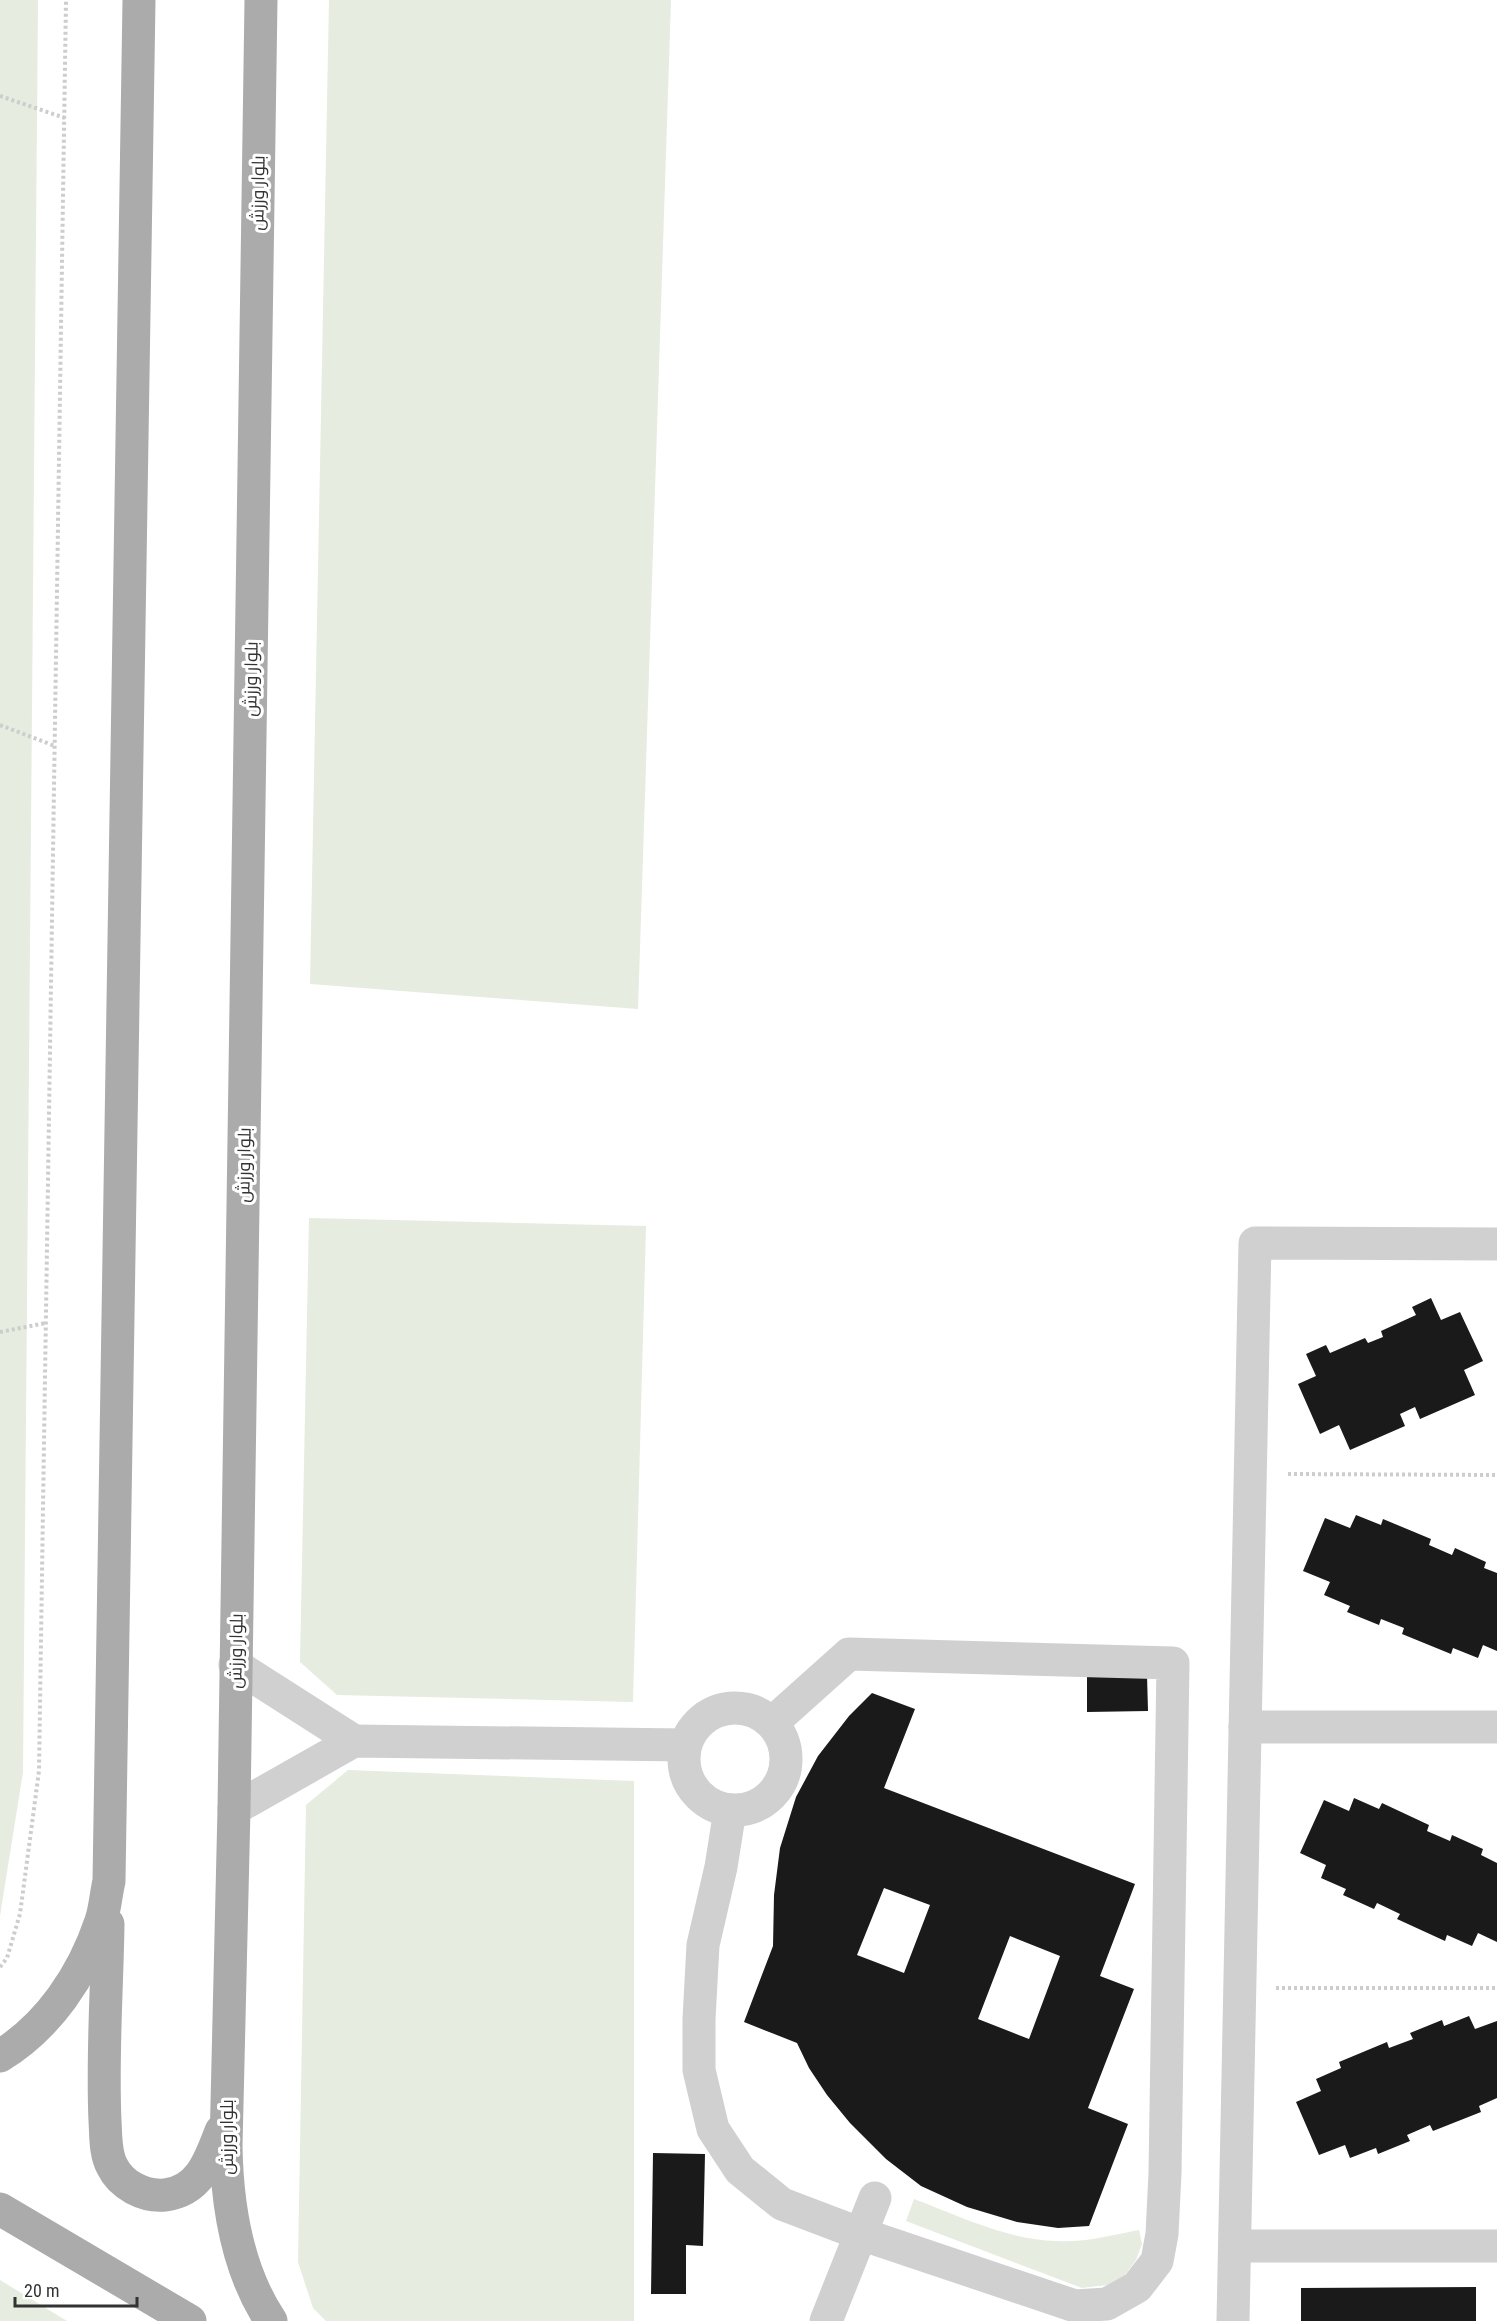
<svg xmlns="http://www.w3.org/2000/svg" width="1497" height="2321" font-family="'Roboto Condensed',Cairo,sans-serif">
	<rect width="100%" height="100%" fill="#fff"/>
	<g fill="#e6ecdf">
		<polygon points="0,0 38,0 23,1772 0,1916"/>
		<polygon points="329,0 671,0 638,1009 310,984"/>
		<polygon points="309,1218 646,1226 633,1702 337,1695 300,1662"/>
		<polygon points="348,1770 634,1781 634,2321 326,2321 313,2308 298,2262 306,1805"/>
		<path d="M 914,2199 C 959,2216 1008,2240 1056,2241 C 1084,2243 1112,2235 1139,2230 L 1142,2244 L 1136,2260 L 1125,2275 L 1107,2285 L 1082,2288 L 906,2221 Z"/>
		<polygon points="0,2280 67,2321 0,2321"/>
	</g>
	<g fill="#1a1a1a" fill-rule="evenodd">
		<polygon points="1431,1298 1441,1320 1460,1312 1483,1361 1464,1370 1475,1395 1420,1419 1415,1407 1400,1414 1405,1426 1350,1450 1339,1425 1320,1434 1298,1384 1316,1376 1306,1354 1326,1345 1330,1353 1365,1338 1368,1343 1383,1337 1381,1331 1416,1315 1412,1307"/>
		<polygon points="1356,1515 1381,1525 1383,1519 1431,1539 1429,1545 1452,1555 1455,1548 1486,1562 1484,1568 1497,1573 1497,1651 1483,1645 1478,1658 1453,1648 1451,1654 1402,1634 1404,1628 1381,1619 1379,1625 1347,1612 1350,1606 1324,1595 1330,1582 1303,1571 1325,1518 1350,1528"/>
		<polygon points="1087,1675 1147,1675 1148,1711 1087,1712"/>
		<path d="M 872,1693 L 915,1709 L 884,1788 L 1135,1884 L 1100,1976 L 1134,1989 L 1088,2108 L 1128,2124 L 1089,2226 L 1058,2228 L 1017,2222 L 967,2207 L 921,2186 L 886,2159 L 850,2123 L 827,2095 L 809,2068 L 797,2043 L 744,2022 L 773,1946 L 774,1895 L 780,1848 L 796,1797 L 818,1756 L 849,1716 ZM 884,1888 L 930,1905 L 904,1973 L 857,1955 ZM 1010,1936 L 1060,1956 L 1029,2039 L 978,2019 Z"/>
		<polygon points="1354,1798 1379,1809 1382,1803 1429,1825 1427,1831 1450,1841 1452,1835 1483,1849 1481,1855 1497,1863 1497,1942 1478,1933 1472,1946 1447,1935 1445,1941 1397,1919 1400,1914 1377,1903 1374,1909 1343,1895 1346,1889 1321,1878 1326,1865 1300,1853 1324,1800 1349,1811"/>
		<polygon points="1469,2016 1475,2029 1497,2021 1497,2098 1479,2106 1481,2112 1433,2131 1430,2125 1407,2135 1410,2141 1378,2154 1376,2148 1350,2158 1345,2145 1319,2155 1296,2102 1321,2091 1316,2079 1341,2068 1339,2062 1387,2042 1389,2048 1413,2039 1410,2033 1442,2020 1444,2026"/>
		<polygon points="653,2153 705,2154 703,2246 686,2245 686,2294 651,2294"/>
		<polygon points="1476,2287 1476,2321 1301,2321 1301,2288"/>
	</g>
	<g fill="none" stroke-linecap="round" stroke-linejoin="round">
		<g stroke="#cdcdcd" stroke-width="4" stroke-dasharray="3 3" stroke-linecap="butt">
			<polyline points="0,96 65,118"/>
			<polyline points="0,725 55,746"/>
			<polyline points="0,1332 46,1323"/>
			<polyline points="1288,1474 1497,1475"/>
			<polyline points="0,1967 7,1958 20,1914 39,1771 66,0"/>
			<polyline points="1276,1988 1497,1988"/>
		</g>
		<g stroke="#d0d0d0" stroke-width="33">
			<polyline points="235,1665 354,1741"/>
			<circle cx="735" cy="1759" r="51"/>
			<polyline points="1245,1727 1497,1727"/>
			<polyline points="234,1809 354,1741 685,1745"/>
			<polyline points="730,1810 721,1867 703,1945 699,2019 699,2070 713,2129 740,2170 782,2204 861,2234 1075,2306 1107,2304 1137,2287 1157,2261 1162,2234 1165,2173 1173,1663 849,1654 772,1723"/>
			<polyline points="1235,2246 1497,2246"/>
			<polyline points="826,2321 875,2198"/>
			<polyline points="1233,2321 1255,1243 1497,1244"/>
		</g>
		<g stroke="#ababab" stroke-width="33">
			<path d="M 261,0 L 234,1809 L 226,2146 C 227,2207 237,2270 271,2321"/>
			<path d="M 108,1924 C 107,1990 102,2056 105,2121 C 106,2136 105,2153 112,2166 C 121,2185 144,2197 165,2195 C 200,2191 210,2160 221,2131"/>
			<path d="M 0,2056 C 49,2026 83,1975 101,1921 C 105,1909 106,1894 109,1881 L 139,0"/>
			<polyline points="0,2209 190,2321"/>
		</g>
	</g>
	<g text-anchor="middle" stroke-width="6" stroke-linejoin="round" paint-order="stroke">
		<g font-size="18" fill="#333" stroke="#fff">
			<text transform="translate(258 193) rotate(-89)" y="6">بلوار ورزش</text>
			<text transform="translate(251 679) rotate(-89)" y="6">بلوار ورزش</text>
			<text transform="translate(244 1165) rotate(-89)" y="6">بلوار ورزش</text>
			<text transform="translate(236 1651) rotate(-89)" y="6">بلوار ورزش</text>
			<text transform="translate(227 2137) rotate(-90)" y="6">بلوار ورزش</text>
		</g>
	</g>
	<path d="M15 2297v9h122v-9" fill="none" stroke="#333333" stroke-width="3"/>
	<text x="24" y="2297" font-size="18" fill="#333333" stroke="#ffffff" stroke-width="4.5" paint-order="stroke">20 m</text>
</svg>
